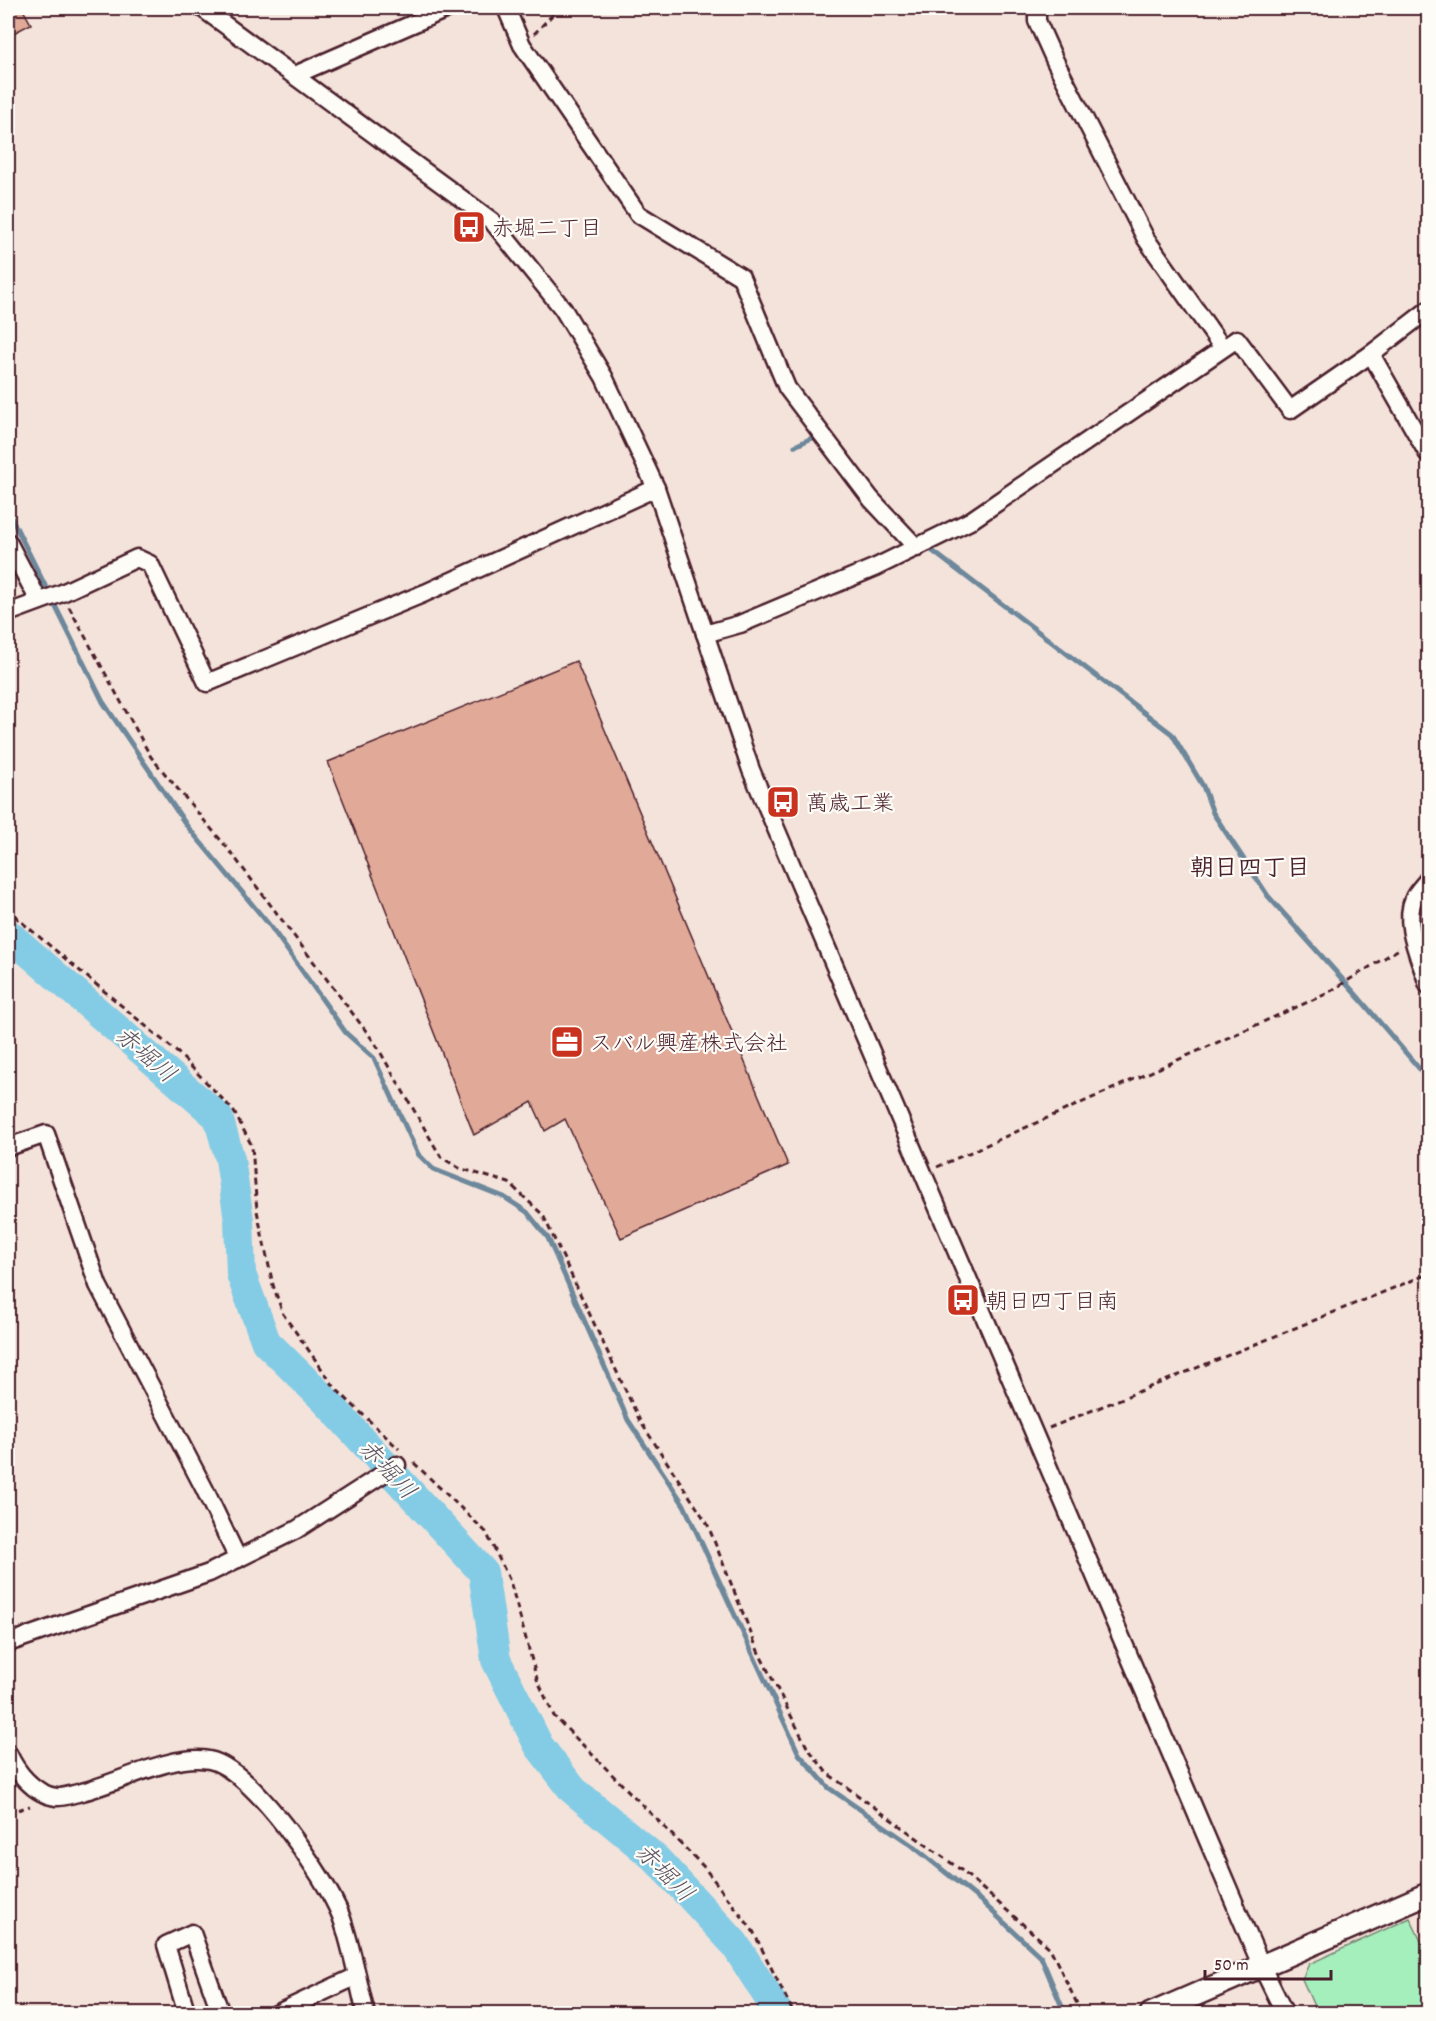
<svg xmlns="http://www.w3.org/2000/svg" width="1436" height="2021" font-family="Dekko,'Klee One',sans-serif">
	<rect width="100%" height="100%" fill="#f4e3da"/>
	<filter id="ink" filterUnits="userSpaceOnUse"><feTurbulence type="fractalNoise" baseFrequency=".0167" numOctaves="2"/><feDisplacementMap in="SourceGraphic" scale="12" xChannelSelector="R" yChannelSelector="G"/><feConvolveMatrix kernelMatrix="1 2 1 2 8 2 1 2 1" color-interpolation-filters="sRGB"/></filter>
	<g filter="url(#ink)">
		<polygon fill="#a5efbd" stroke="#788774" stroke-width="1.5" points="1410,1918 1428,1956 1428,2013 1317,2013 1302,1979 1309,1964"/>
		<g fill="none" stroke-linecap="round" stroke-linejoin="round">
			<g stroke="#6d879b" stroke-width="5">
				<polyline points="795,446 818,435"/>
				<polyline points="8,511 103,702 187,826 271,927 346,1033 374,1058 418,1154 433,1169 504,1197 527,1212 548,1238 628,1420 684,1505 799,1754 829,1788 913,1846 981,1901 1041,1957 1065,2014"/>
				<polyline points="926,546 1172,734 1203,786 1213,813 1268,896 1360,999 1428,1079"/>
			</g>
			<polyline stroke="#84cce5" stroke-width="30" points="8,934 218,1117 230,1159 239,1220 241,1274 266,1342 327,1402 483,1572 496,1660 539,1746 573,1790 655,1858 734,1943 779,2014"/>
		</g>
		<g fill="#e0a998" stroke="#4a1f2b" stroke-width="1.5">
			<polygon points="8,8 22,8 31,24 8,36"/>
			<polygon points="576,661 788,1165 621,1238 565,1119 545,1131 532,1102 474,1135 328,762"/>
		</g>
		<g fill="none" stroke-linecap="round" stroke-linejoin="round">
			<g stroke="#4a1f2b" stroke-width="21">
				<g id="minor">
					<polyline points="202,8 492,221 563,309 604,377 656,488 751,770 1261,1965 1285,2014"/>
					<polyline points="506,8 522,45 638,214 741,277 787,388 871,499 917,548"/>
					<polyline points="1037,8 1037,21 1055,61 1146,239 1222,347"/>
					<polyline points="295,75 449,8"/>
					<polyline points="1371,354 1428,454"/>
					<polyline points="8,542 39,601"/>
					<polyline points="8,613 62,593 137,558 150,564 207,683 425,593 656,488"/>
					<polyline points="705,634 740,624 876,567 970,521 1237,339 1290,410 1371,354 1428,310"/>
					<path d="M 1428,879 C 1424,885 1417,891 1414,898 C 1402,924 1421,960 1428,985"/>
					<polyline points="8,1147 46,1134 98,1285 204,1488 238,1559"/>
					<polyline points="8,1643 209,1573 296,1530 397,1465"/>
					<path d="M 8,1753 C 16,1771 33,1794 56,1797 C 62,1798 72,1794 78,1793 C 117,1784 172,1753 209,1760 C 250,1767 326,1877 341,1916 C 352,1947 358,1982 366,2014"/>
					<polyline points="187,2014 166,1945 192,1933 221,2014"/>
					<polyline points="276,2014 357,1976"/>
				</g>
			</g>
			<g stroke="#4a1f2b" stroke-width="26">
				<polyline id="major" points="1151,2014 1428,1894"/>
			</g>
			<g stroke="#4a1f2b" stroke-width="3" stroke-dasharray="6 4.5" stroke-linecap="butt">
				<polyline points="534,34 559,8"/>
				<polyline points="69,607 151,757 229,850 375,1043 441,1157 459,1168 509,1183 543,1215 640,1421 707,1523 758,1651 807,1747 827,1773 961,1870 1050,1948 1082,2014"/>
				<polyline points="8,907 18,919 178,1053 233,1110 252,1146 257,1211 273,1285 283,1314 336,1389 399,1449"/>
				<polyline points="937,1167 1326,994 1399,949"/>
				<polyline points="1049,1428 1428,1274"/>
				<polyline points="414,1463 486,1532 510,1581 537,1679 554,1716 703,1866 753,1931 794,2014"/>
				<polyline points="8,1813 30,1806"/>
			</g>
			<use href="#minor" stroke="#fdfcf7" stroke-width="16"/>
			<use href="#major" stroke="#fdfcf7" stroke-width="21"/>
		</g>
	</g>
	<defs>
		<g id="bus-square" transform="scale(1.725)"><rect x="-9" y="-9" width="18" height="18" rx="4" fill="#c8321e" stroke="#fdfcf7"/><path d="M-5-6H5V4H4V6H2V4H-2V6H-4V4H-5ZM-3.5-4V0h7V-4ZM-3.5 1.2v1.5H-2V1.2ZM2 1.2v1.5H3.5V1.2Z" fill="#fff"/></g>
		<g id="office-square" transform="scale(1.725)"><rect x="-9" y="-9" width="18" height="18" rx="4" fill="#c8321e" stroke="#fdfcf7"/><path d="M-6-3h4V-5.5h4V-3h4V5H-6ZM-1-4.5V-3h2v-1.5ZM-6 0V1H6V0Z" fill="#fff"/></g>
	</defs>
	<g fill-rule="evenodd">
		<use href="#bus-square" x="469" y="227"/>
		<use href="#bus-square" x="783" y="802"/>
		<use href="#office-square" x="567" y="1042"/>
		<use href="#bus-square" x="963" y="1300"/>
	</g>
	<g text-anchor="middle" stroke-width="4.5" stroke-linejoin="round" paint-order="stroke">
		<g font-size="22" fill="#4a1f2b" stroke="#fdfcf7" text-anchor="start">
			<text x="492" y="235">赤堀二丁目</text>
			<text x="806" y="810">萬歳工業</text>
			<text x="590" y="1050">スバル興産株式会社</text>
			<text x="986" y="1308">朝日四丁目南</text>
		</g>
		<g font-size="24" font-weight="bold" fill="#4a1f2b" stroke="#fdfcf7">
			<text x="1250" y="875">朝日四丁目</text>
		</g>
		<g font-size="24" font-style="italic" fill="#5b5363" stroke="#fdfcf7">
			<text transform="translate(146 1054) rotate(41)" y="8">赤堀川</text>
			<text transform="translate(388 1469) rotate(47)" y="8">赤堀川</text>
			<text transform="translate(665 1872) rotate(45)" y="8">赤堀川</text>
		</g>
	</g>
	<rect width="1436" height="2021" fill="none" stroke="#fdfcf7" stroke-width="30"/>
	<rect x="15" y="15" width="1406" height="1991" fill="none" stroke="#4a1f2b" stroke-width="2" filter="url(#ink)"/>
	<path d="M1205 1970v9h126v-9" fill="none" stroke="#4a1f2b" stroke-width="3"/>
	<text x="1214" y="1970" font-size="18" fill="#4a1f2b" stroke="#fdfcf7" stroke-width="4.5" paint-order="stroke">50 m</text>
</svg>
